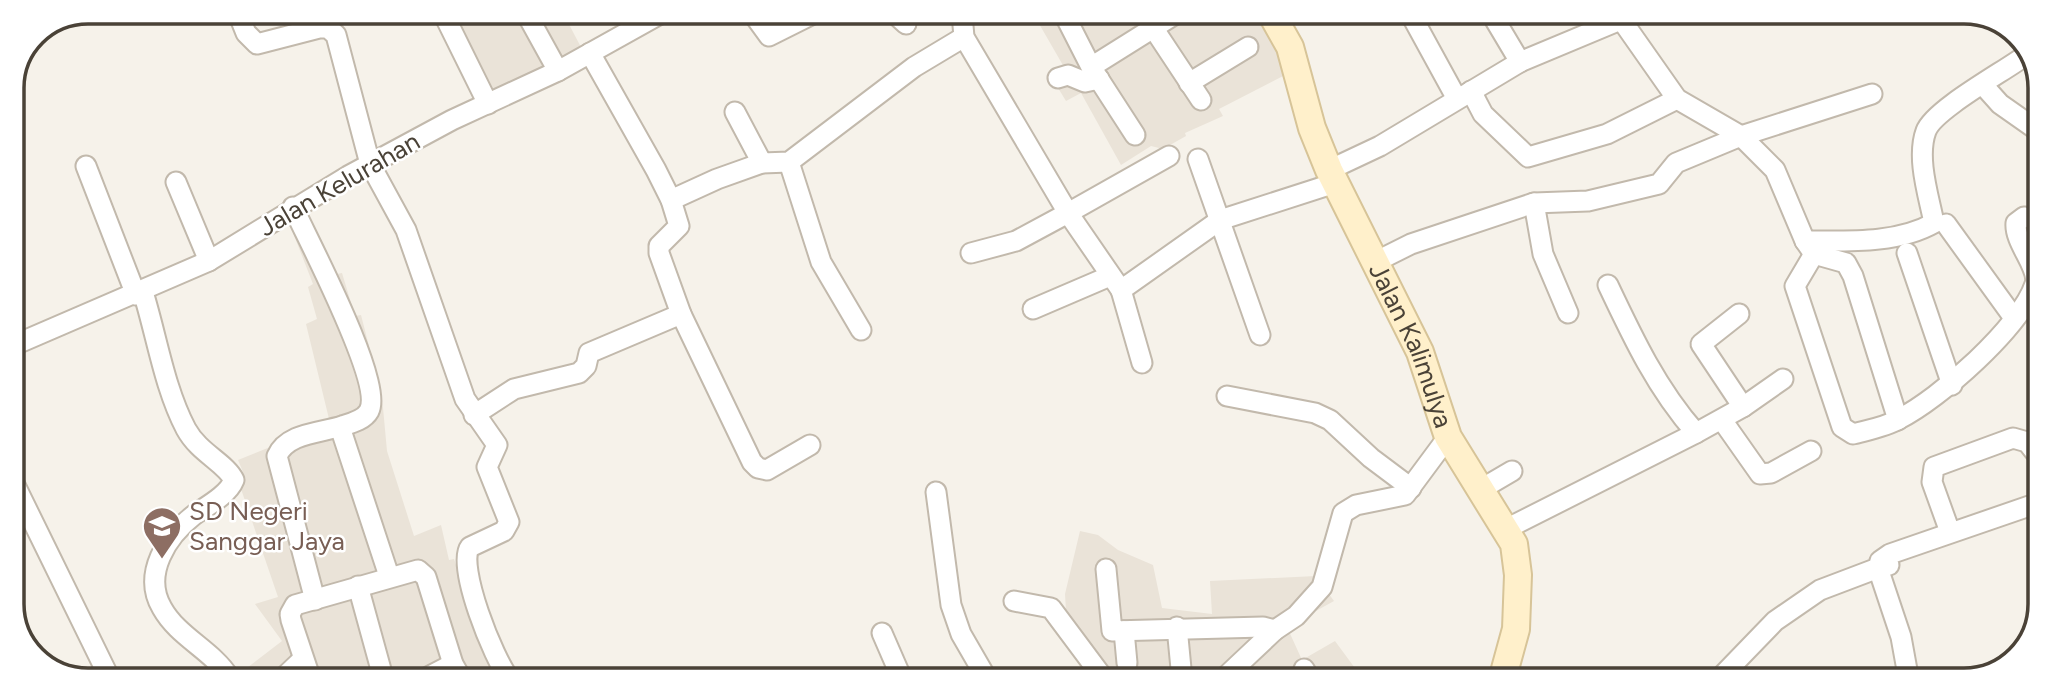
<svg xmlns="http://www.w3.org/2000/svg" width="2053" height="693" font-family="Figtree,sans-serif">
	<rect width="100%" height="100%" fill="#f6f2ea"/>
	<g fill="#eae3d8">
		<polygon points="434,13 563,13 583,51 475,103"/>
		<polygon points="1034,15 1260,15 1287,74 1219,109 1223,116 1185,133 1186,136 1163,149 1151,146 1121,165 1081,93 1066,101 1055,83 1068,74"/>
		<polygon points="307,214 327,276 342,273 355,316 361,315 382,397 387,451 414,536 441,525 449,560 454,559 487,654 501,678 414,678 407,670 392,677 235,677 282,641 255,604 278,597 240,486 239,478 243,472 238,460 330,423 306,324 317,319 308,287 313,284 290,225"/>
		<polygon points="1080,531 1098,535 1118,550 1153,565 1162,608 1212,614 1210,581 1316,576 1334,601 1287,627 1302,660 1335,641 1363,679 1237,679 1229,664 1216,679 1112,679 1069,622 1066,611 1065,594"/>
	</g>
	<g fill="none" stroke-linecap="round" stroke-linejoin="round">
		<g stroke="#c2b9ac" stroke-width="23">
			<g id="street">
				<path d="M 238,13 L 246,33 L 257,44 L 319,28 L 328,28 L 336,35 L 370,164 L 406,230 L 465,399 L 497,445 L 487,467 L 509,522 L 504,531 L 470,547 C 456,565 494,660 509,678"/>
				<polyline points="443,13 488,104"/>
				<polyline points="526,13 558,71"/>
				<polyline points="753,14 769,36 813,14"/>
				<polyline points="895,14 906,24"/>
				<polyline points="962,14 964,37 1068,213 1016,241 971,253"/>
				<polyline points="1064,14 1091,67 1135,135"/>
				<polyline points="1144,14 1201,100"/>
				<polyline points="1411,15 1457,99"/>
				<polyline points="1618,15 1677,99 1741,136 1775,170 1805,241 1814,254 1846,263 1853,276 1898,420"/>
				<polyline points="1495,20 1520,62"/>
				<polyline points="590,53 656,170 671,200 679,226 659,246 659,253 681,314 752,462 758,468 767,470 810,445"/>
				<polyline points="1091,67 1174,15"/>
				<polyline points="1058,78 1068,75 1085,82 1099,79"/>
				<polyline points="1189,83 1248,47"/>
				<polyline points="1983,85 2000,104 2037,130 2040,128"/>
				<polyline points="1471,91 1483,114 1528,157 1607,134 1677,99"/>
				<polyline points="735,112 762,163"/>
				<polyline points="1169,156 1068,213 1121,290 1220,220 1335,183"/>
				<polyline points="1198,159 1260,335"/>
				<polyline points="789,162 821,262 861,330"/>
				<polyline points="86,166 136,295"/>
				<polyline points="1329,170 1380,146 1520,62 1630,16"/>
				<polyline points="176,182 209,261"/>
				<polyline points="671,200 717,179 762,163 789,162 914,67 964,37"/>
				<polyline points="1534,203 1543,254 1568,313"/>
				<path d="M 293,207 C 308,240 384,383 369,411 C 364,420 352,423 342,426 C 320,433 287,433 277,456 L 315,600"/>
				<polyline points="1946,224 2014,318"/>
				<path d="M 1805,241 C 1847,241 1897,244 1934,223 C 1929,197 1916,158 1926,131 C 1934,109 2007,70 2029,53"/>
				<polyline points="1907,253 1952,385"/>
				<path d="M 1814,254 L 1795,286 L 1842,427 L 1853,434 C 1868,430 1886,427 1899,419 C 1939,399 2021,327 2035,284 C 2040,268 2014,243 2016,223 L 2024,217"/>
				<polyline points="1377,261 1411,244 1534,203 1588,201 1659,184 1676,163 1741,136 1872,94"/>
				<polyline points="1121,290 1142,363"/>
				<path d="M 143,292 C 157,337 164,387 186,429 C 199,453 226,463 234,480 C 228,495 207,506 194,515 C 167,536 142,574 162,608 C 178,637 212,650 229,677"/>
				<polyline points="1033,309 1110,276"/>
				<polyline points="12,346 209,261 348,176 452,120 558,71 662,13"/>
				<polyline points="1227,396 1315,413 1330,420 1371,458 1411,488"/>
				<polyline points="1743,407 1783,379"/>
				<polyline points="474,415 514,389 579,373 586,366 589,353 681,314"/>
				<polyline points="1722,420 1760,474 1771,473 1811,451"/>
				<polyline points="340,427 389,576"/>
				<polyline points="1696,433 1743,407 1701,344 1739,314"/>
				<polyline points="12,479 109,677"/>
				<polyline points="1483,488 1512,471"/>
				<polyline points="936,492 951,605 961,634 987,679"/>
				<path d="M 1506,529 L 1696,433 C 1657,389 1633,338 1608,285"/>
				<polyline points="1950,532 1932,482 1934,467 2013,438 2027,442 2038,456"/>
				<polyline points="1889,565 1878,568 1901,637 1909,681"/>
				<polyline points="1106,569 1112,631 1263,627 1275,630"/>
				<polyline points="358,586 383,677"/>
				<polyline points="1014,601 1051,608 1104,679"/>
				<polyline points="1177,627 1182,679"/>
				<polyline points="1124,631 1127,663"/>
				<polyline points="882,633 902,679"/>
				<polyline points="1304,669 1310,679"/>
				<polyline points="284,677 303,659"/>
				<polyline points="310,677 291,620 290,614 295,605 418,570 426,577 453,664 461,678"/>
				<polyline points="426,678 453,664"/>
				<polyline points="1223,679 1275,630 1296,616 1322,587 1343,513 1356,505 1405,495 1448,437"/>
				<polyline points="1718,680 1775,621 1820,590 1878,568 1880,561 1890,554 2038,503"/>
			</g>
		</g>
		<g stroke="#d7c498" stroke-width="30">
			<g id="secondary">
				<path id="s1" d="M 1272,15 L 1290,47 L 1312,128 L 1329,170 L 1420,352 L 1448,437 L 1514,544 L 1518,575 L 1516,629 L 1502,680"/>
			</g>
		</g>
		<use href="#street" stroke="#fff" stroke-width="19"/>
		<use href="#secondary" stroke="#fff0cb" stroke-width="26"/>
	</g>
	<defs>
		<g id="school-pin" transform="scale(2.0125)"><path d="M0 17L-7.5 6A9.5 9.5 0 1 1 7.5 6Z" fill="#8d6e63" stroke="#fff"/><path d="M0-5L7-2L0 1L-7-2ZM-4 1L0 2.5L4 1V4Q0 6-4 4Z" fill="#fff"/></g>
	</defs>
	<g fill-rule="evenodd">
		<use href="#school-pin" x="162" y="526"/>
	</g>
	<g text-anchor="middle" stroke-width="5" stroke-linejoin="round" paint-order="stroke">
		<g font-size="26" fill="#4a4237" stroke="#fff">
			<text transform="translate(339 184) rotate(-30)" y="9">Jalan Kelurahan</text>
			<text dy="9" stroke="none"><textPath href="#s1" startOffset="360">Jalan Kalimulya</textPath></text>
		</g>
		<g font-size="26" fill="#785e54" stroke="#fff" text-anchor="start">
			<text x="189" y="520">SD Negeri<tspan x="189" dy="30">Sanggar Jaya</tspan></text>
		</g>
	</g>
	<path d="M0 0H2053V693H0ZM88 24H1964A64 64 0 0 1 2028 88V604A64 64 0 0 1 1964 668H88A64 64 0 0 1 24 604V88A64 64 0 0 1 88 24Z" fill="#fff" fill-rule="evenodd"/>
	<path fill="none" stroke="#4a4237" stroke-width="3.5" d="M88 24H1964A64 64 0 0 1 2028 88V604A64 64 0 0 1 1964 668H88A64 64 0 0 1 24 604V88A64 64 0 0 1 88 24Z"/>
</svg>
